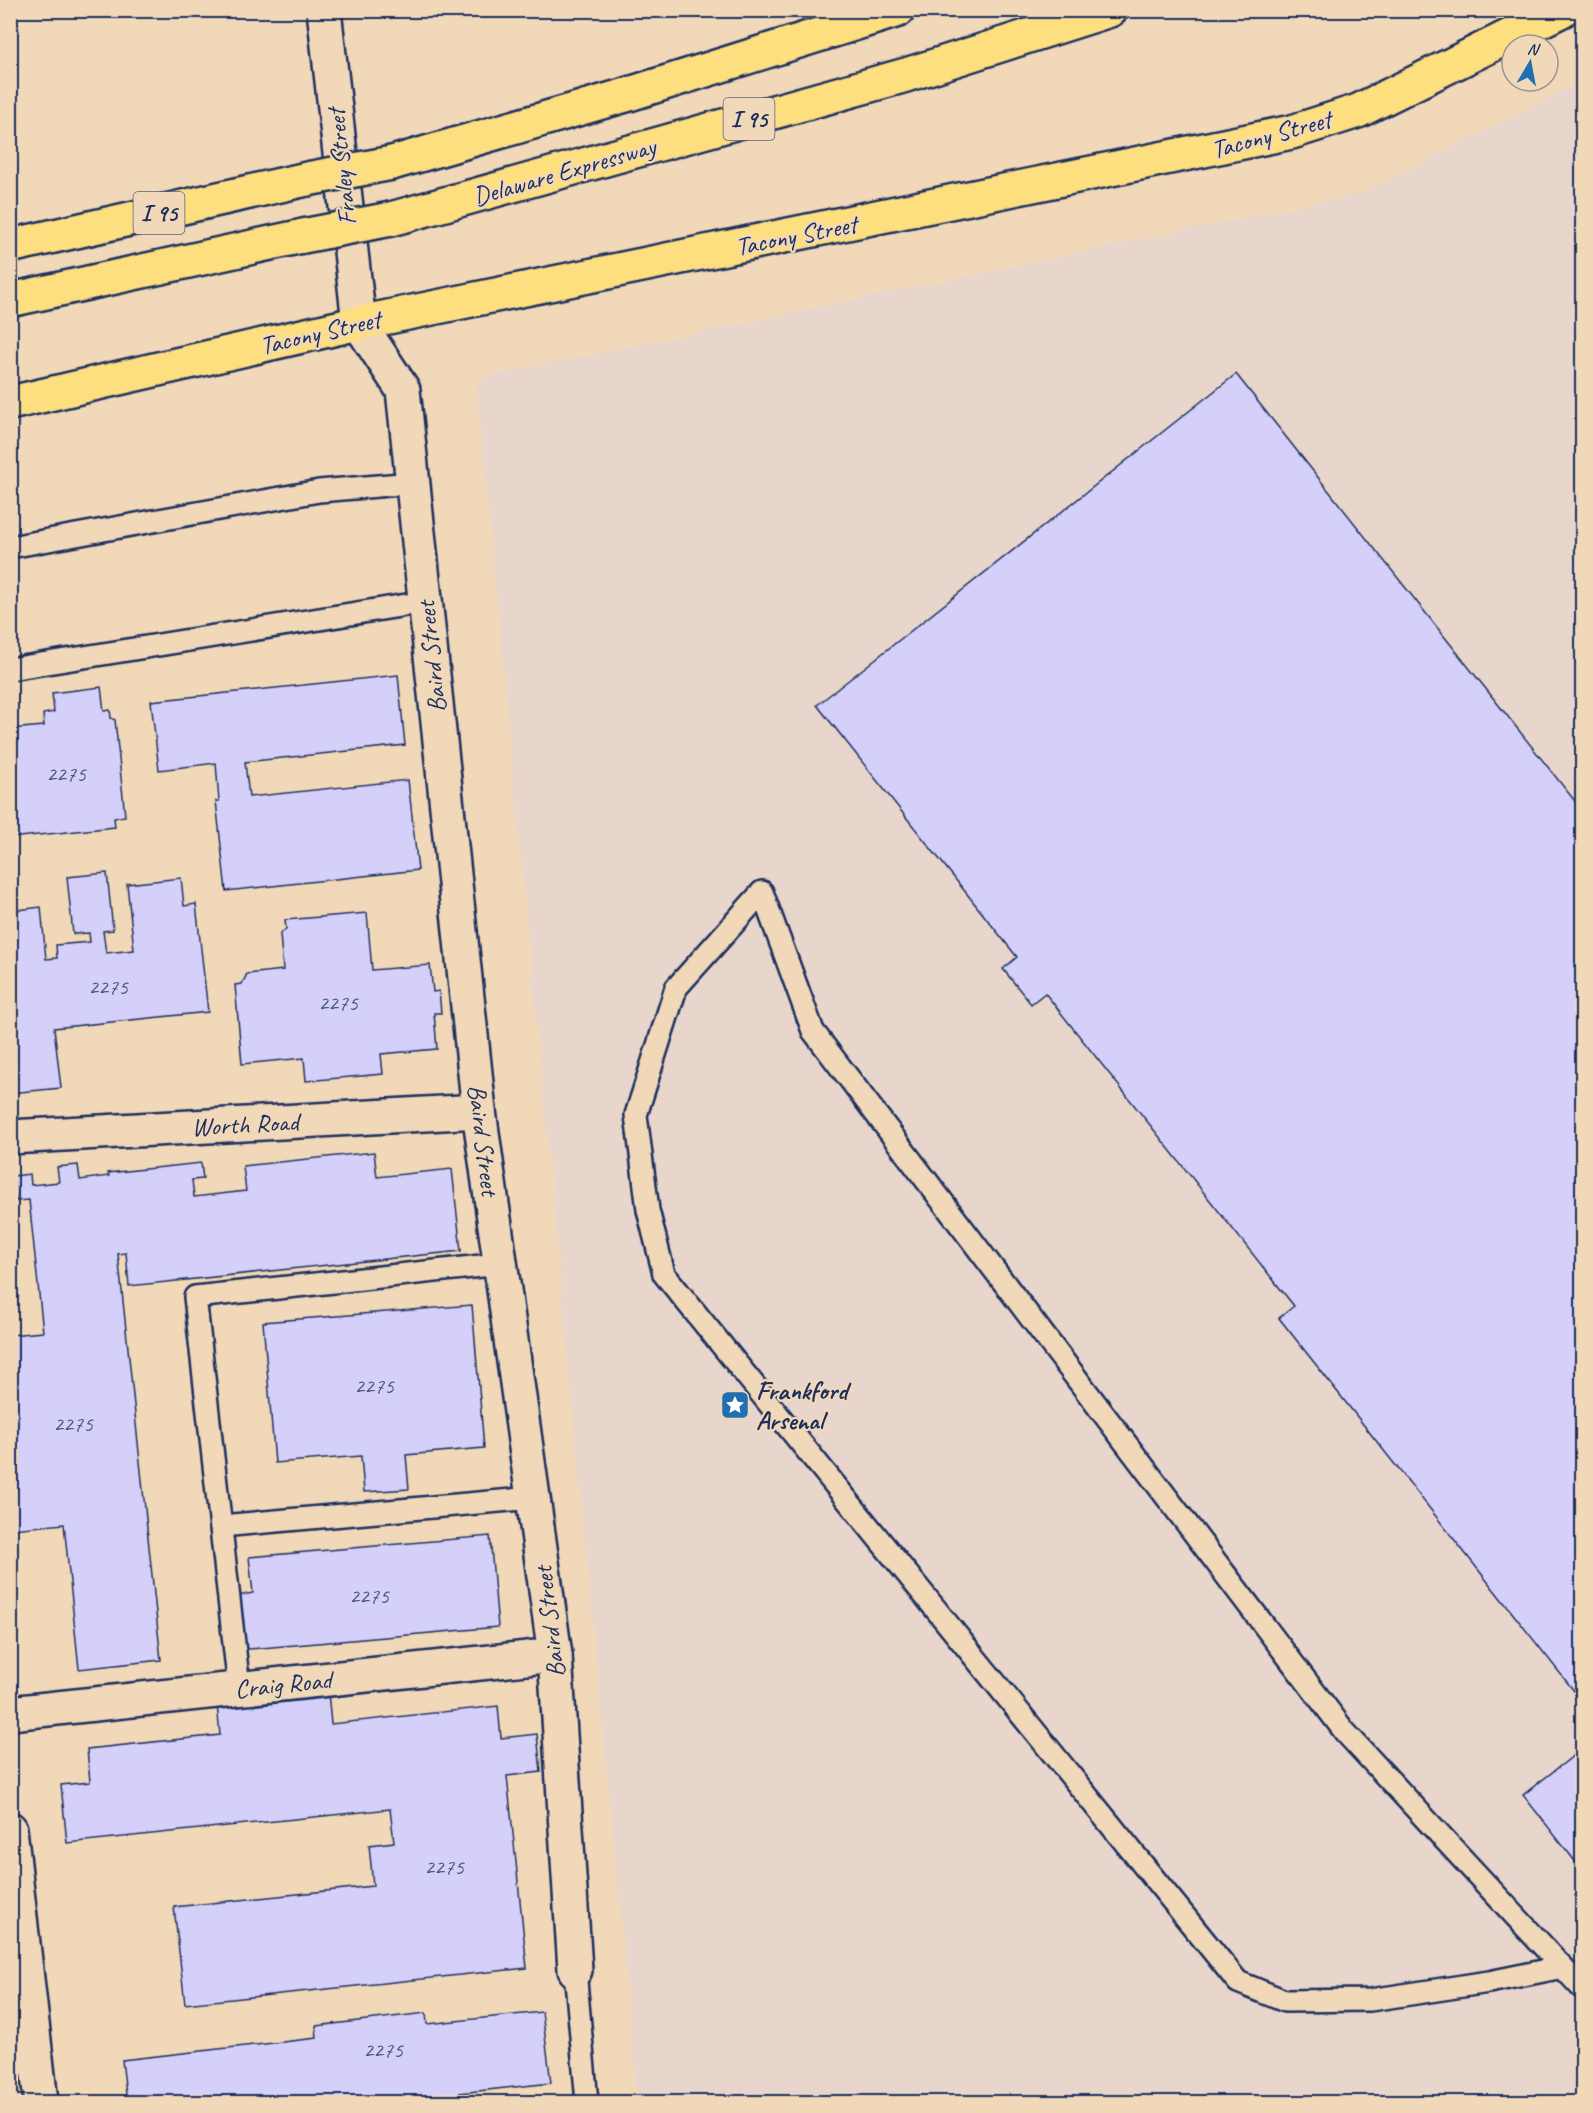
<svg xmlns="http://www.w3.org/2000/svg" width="1593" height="2113" font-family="Caveat,sans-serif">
	<rect width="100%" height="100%" fill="#f1d8b9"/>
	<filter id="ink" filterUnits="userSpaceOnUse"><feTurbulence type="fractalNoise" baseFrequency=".0167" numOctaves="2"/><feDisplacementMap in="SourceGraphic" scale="12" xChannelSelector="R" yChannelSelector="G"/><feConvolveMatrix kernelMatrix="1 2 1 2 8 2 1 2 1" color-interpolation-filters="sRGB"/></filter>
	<g filter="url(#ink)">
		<polygon fill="#e8d6cc" points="1582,81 1582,2102 638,2102 476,379 1363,193"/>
		<g fill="#d4d0f9" stroke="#1b2f5e" stroke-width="1.5">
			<polygon points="1236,374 1582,810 1582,1701 1279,1318 1294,1306 1045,993 1031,1004 1003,969 1017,957 817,705"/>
			<polygon points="398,675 405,745 245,762 249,797 408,780 418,870 226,891 216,801 219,801 216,763 159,770 151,701"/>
			<polygon points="101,687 104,711 110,710 111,718 115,720 125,816 114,818 115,827 10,838 10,729 44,726 43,714 54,712 52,693"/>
			<polygon points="107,873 113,930 103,931 106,953 134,950 127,884 181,878 184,906 196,904 208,1012 54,1028 61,1088 10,1093 10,911 41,907 46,959 57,958 56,945 90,942 89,933 73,934 67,877"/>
			<polygon points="367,913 372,970 430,965 433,992 439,991 441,1013 434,1013 437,1049 381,1054 383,1074 306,1081 304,1058 242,1064 235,985 242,984 247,974 283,970 280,934 286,929 285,920"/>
			<polygon points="374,1152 377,1177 452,1169 461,1251 129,1286 126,1253 118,1254 161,1660 79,1669 64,1524 12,1529 10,1335 43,1332 29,1200 16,1201 13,1176 30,1174 31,1185 59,1182 57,1167 78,1165 80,1180 109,1176 108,1173 201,1163 203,1179 192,1180 194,1197 246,1191 243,1166"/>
			<polygon points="472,1305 484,1448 406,1455 409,1489 364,1492 361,1456 275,1463 263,1322"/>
			<polygon points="490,1536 498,1627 238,1650 233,1597 253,1593 249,1557"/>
			<polygon points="328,1692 331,1724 498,1706 501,1738 537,1734 541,1772 507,1776 527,1968 185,2004 174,1907 373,1886 369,1845 394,1842 390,1809 67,1843 61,1785 90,1782 87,1749 220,1735 217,1704"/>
			<polygon points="1582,1749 1582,1870 1523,1795"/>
			<polygon points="542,2012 551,2083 460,2093 461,2102 418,2102 417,2098 381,2102 127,2102 122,2060 317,2038 316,2026 426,2013 427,2024"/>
		</g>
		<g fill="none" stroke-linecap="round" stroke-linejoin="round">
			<g stroke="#1b2f5e" stroke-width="26">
				<g id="lane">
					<polyline points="10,547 319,491 413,483"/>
					<polyline points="10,669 425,602"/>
					<polyline points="221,1526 533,1498"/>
					<polyline points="239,1688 195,1297 500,1264"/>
					<polyline points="1563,1967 1489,1982 1370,2000 1285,2001 1238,1982 664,1274 648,1210 636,1115 676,988 762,892 813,1031 1345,1732 1582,1988"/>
					<polyline points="575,1970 587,2102"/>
				</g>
			</g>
			<g stroke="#1b2f5e" stroke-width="38">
				<g id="street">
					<polyline points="324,10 359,323 403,390 479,1111 555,1655 575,1970"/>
					<polyline points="10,1137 479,1111"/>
					<polyline points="10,1713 555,1655"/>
					<polyline points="10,1829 41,2102"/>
				</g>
			</g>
			<g stroke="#1b2f5e" stroke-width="38">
				<polyline id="primary" points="10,403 359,323 1292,132 1358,111 1562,10"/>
			</g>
			<g stroke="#1b2f5e" stroke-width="38">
				<g id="highway">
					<polyline points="392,163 626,95 898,10"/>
					<polyline points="391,219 906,75 1110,10"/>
					<polyline points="10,246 307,179"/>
					<polyline points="10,300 303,236"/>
				</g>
			</g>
			<use href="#lane" stroke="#f1d8b9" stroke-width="21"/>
			<use href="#street" stroke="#f1d8b9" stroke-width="33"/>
			<use href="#primary" stroke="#fddf80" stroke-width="33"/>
			<use href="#highway" stroke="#fddf80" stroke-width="33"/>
			<g stroke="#1b2f5e" stroke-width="38" stroke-linecap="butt">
				<g id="highway-bridge">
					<polyline points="307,179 392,163"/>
					<polyline points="303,236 391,219"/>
				</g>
			</g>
			<use href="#highway-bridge" stroke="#fddf80" stroke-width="33"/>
		</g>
	</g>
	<defs>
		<g id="sight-square" transform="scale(1.5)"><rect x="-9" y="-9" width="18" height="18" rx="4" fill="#1f6fb2" stroke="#f1d8b9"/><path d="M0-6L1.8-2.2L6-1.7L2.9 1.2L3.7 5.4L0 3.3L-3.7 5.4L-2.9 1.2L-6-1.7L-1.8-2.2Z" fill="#fff"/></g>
	</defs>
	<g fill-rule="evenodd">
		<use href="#sight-square" x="735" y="1405"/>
	</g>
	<g text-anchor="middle" stroke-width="4.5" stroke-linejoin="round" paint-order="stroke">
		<g font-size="22" fill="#495785">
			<text x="66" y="781">2275</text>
			<text x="108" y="994">2275</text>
			<text x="338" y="1010">2275</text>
			<text x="374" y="1393">2275</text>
			<text x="73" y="1431">2275</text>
			<text x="369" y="1603">2275</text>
			<text x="444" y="1874">2275</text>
			<text x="383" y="2057">2275</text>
		</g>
		<g fill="#f1d8b9" stroke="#5b6279" stroke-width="1.5">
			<rect x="723.5" y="98" width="51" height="42" rx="4.5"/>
			<rect x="133.5" y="192" width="51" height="42" rx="4.5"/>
		</g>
		<g font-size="24" font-weight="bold" fill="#1b2f5e">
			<text x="749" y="127">I 95</text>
			<text x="159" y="221">I 95</text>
		</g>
		<g font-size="26" fill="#1b2f5e" stroke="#f1d8b9">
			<text transform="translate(1271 134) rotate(-15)" y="9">Tacony Street</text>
			<text transform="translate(341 167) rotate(-96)" y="9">Fraley Street</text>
			<text transform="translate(564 171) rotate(-16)" y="9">Delaware Expressway</text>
			<text transform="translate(796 235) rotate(-11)" y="9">Tacony Street</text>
			<text transform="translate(320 332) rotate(-13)" y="9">Tacony Street</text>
			<text transform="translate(431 657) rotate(-96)" y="9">Baird Street</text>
			<text transform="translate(245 1124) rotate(-3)" y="9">Worth Road</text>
			<text transform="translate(484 1140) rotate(83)" y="9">Baird Street</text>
			<text transform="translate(549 1622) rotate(-97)" y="9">Baird Street</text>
			<text transform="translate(283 1684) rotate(-6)" y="9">Craig Road</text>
		</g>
		<g font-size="26" font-weight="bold" fill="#1b2f5e" stroke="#f1d8b9" text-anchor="start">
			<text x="756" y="1399">Frankford<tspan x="756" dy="30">Arsenal</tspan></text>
		</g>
	</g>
	<rect width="1593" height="2113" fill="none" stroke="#f1d8b9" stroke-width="36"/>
	<rect x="18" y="18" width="1557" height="2077" fill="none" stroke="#1b2f5e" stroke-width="2" filter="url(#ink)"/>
	<g transform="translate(1530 63) rotate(10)"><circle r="28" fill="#f1d8b9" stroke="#9b9495" stroke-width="1.5"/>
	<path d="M0-4.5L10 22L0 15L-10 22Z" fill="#1f6fb2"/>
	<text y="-9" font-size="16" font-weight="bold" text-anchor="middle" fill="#1b2f5e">N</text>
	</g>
</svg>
